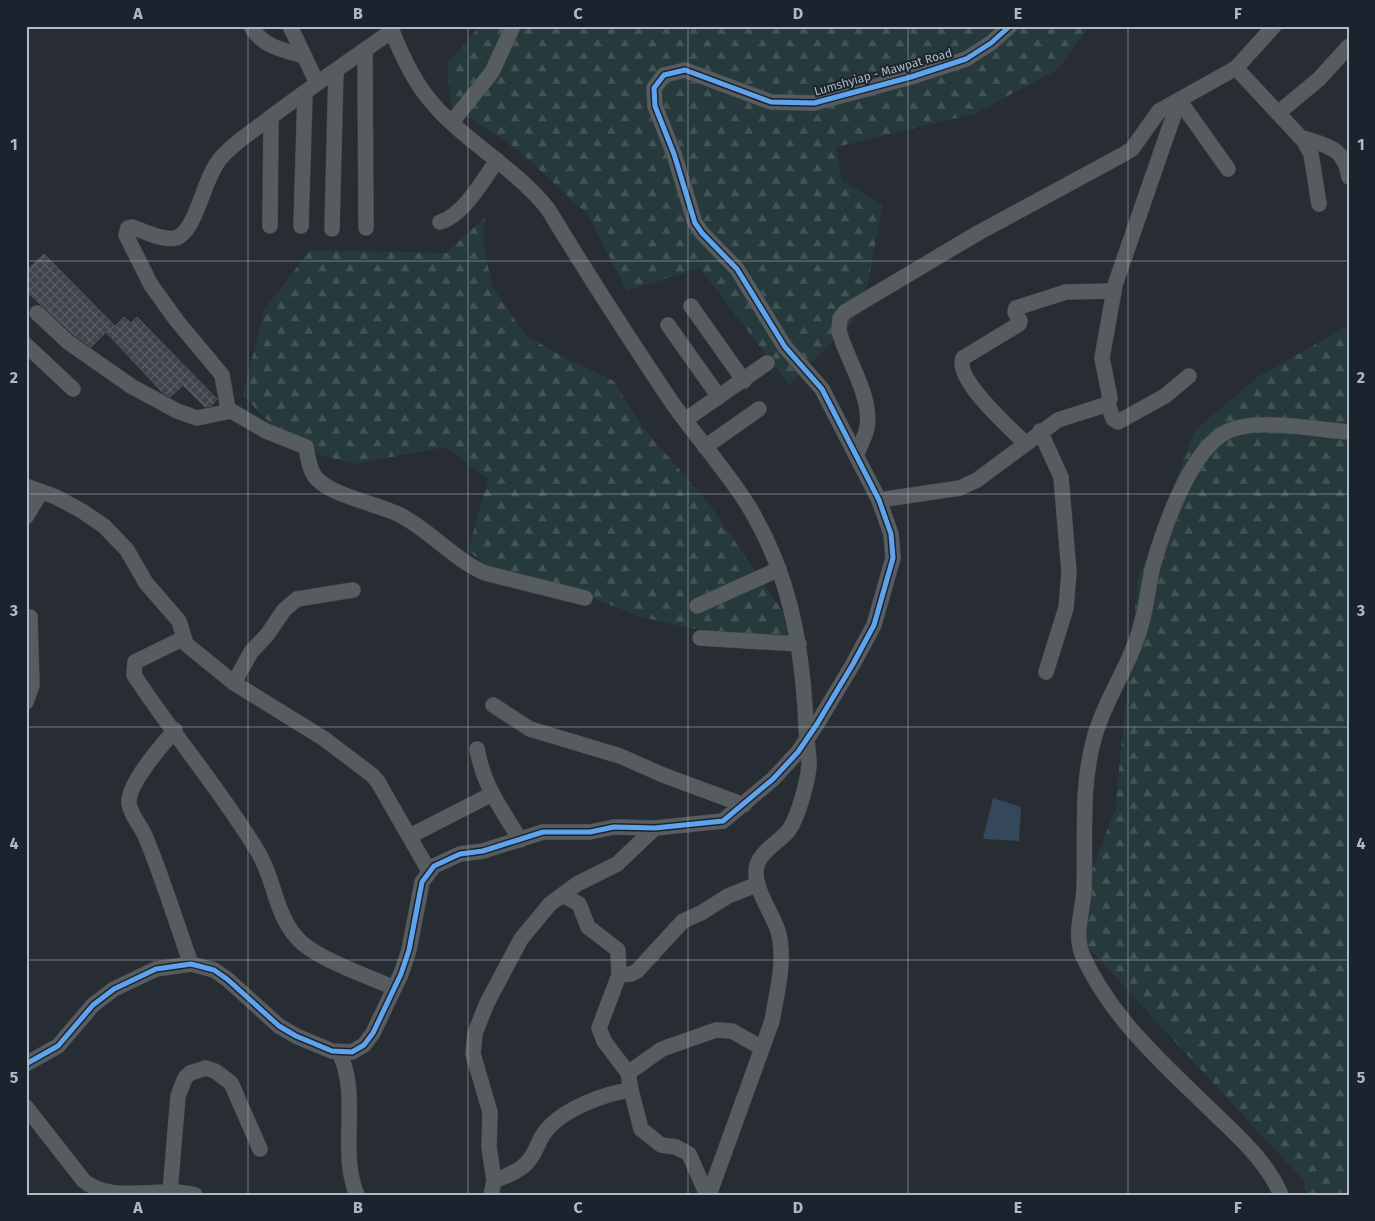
<svg xmlns="http://www.w3.org/2000/svg" width="1375" height="1221" font-family="'Fira Sans',sans-serif">
	<defs>
		<pattern id="forest-firs" width="22" height="20" patternUnits="userSpaceOnUse" patternTransform="scale(1.25)"><rect width="22" height="20" fill="#273a3b"/><path d="M5 1l3.5 6h-7zM16 11l3.5 6h-7z" fill="#445456"/></pattern>
		<pattern id="building-cross-hatch" width="8" height="8" patternUnits="userSpaceOnUse" patternTransform="scale(1.25)"><rect width="8" height="8" fill="#3f444a"/><path d="M0 0l8 8M0 8l8-8" fill="none" stroke="#585d63"/></pattern>
	</defs>
	<rect width="100%" height="100%" fill="#272d33"/>
	<g fill="url(#forest-firs)">
		<polygon points="480,26 1090,26 1057,70 974,114 836,147 842,181 883,205 862,312 789,385 700,268 627,291 588,215 517,149 451,106 447,63"/>
		<polygon points="485,217 483,242 492,286 525,335 569,360 614,381 641,425 710,505 783,612 789,646 714,633 645,618 584,595 497,572 468,551 488,479 445,447 354,464 293,447 243,395 264,310 310,250 446,253"/>
		<polygon points="1349,325 1349,1195 1306,1195 1304,1181 1070,928 1115,810 1138,579 1195,430 1258,377"/>
	</g>
	<polygon fill="#35475b" points="993,798 1021,807 1019,841 983,839"/>
	<polygon fill="url(#building-cross-hatch)" stroke="#4f545b" points="44,254 115,326 124,317 131,323 137,317 217,399 211,406 205,407 183,385 170,397 162,392 106,332 91,347 74,335 26,291 26,271"/>
	<g fill="none" stroke-linecap="round" stroke-linejoin="round">
		<g stroke="#45494e" stroke-width="16">
			<g id="minor">
				<path d="M 251,26 C 262,47 283,50 304,56"/>
				<polyline points="290,26 317,83"/>
				<path d="M 390,26 C 399,49 410,74 425,94 C 459,139 513,165 548,209 C 588,275 630,340 673,404 C 696,436 722,466 744,499 C 789,569 802,642 806,724 C 806,738 809,751 809,765 C 808,781 798,817 789,830 C 779,843 757,852 756,871 C 755,891 772,912 778,931 C 786,959 777,992 772,1021 L 709,1195"/>
				<path d="M 392,31 C 350,60 308,89 267,120 C 252,132 233,143 220,159 C 204,178 198,223 180,236 C 168,244 144,231 132,227 L 128,228 L 126,235 L 151,285 L 177,321 L 222,375 L 228,409 L 266,431 L 306,447 C 308,457 309,471 317,479 C 333,496 378,504 400,515 C 431,531 453,559 485,573 L 585,598"/>
				<polyline points="365,50 366,228"/>
				<polyline points="1236,68 1304,141 1311,154 1319,204"/>
				<polyline points="1179,100 1228,169"/>
				<polyline points="1278,113 1319,79 1349,46"/>
				<polyline points="452,122 492,72 513,26"/>
				<path d="M 1300,137 C 1326,146 1344,146 1349,177"/>
				<path d="M 440,222 C 463,216 484,179 497,160"/>
				<polyline points="270,226 271,117"/>
				<polyline points="301,226 305,93"/>
				<polyline points="332,229 336,70"/>
				<polyline points="691,306 744,381"/>
				<polyline points="37,313 68,342 131,386 177,411 197,418 231,411"/>
				<polyline points="668,325 719,397"/>
				<polyline points="26,345 73,389"/>
				<polyline points="1108,404 1113,419 1118,422 1165,396 1189,376"/>
				<polyline points="685,420 767,363"/>
				<polyline points="1040,431 1061,477 1069,572 1066,608 1046,672"/>
				<path d="M 1025,443 C 1011,429 954,379 963,358 L 1019,324 L 1020,321 L 1015,312 L 1016,308 L 1066,292 L 1114,291"/>
				<polyline points="705,447 759,409"/>
				<path d="M 857,454 C 860,445 865,437 867,428 C 872,395 847,361 839,331 L 840,318 L 845,312 L 978,233 L 1124,154 L 1132,149 L 1159,111 L 1236,68 L 1274,26"/>
				<polyline points="26,486 56,497 82,511 104,526 127,550 146,583 179,621 186,644 234,683 323,738 372,775 378,782 429,871"/>
				<polyline points="879,500 960,488 977,480 1058,420 1108,404 1110,398 1102,358 1115,285 1179,100"/>
				<polyline points="26,517 41,492"/>
				<polyline points="697,606 779,569"/>
				<path d="M 184,638 L 135,662 L 134,675 C 173,735 221,790 258,852 C 276,881 274,917 302,943 C 323,961 368,976 394,988"/>
				<polyline points="700,638 799,644"/>
				<polyline points="234,683 251,652 267,635 284,610 297,599 353,590"/>
				<polyline points="26,702 32,685 30,617"/>
				<polyline points="493,705 530,729 620,756 663,775 744,805"/>
				<path d="M 175,730 C 162,745 127,784 129,804 C 131,816 142,827 146,838 C 163,879 176,922 191,964"/>
				<path d="M 477,749 C 484,788 501,807 520,840"/>
				<polyline points="410,836 492,794"/>
				<polyline points="619,975 631,974 637,971 683,921 701,913 728,896 758,884"/>
				<path d="M 339,1052 C 361,1097 338,1150 357,1195"/>
				<polyline points="26,1064 58,1046 93,1005 114,989 156,969 191,964 214,970 227,979 279,1026 296,1036 332,1051 352,1052 364,1045 373,1033 401,974 409,950 422,882 434,866 460,854 483,851 543,832 590,832 614,827 655,828 723,821 773,779 798,752 817,724 853,664 874,625 893,558 891,534 879,500 822,389 785,347 737,269 702,233 695,223 674,154 655,106 654,88 664,75 685,70 771,102 814,103 911,77 966,59 991,43 1010,26"/>
				<polyline points="628,1073 662,1049 716,1030 732,1031 762,1048"/>
				<polyline points="631,1090 641,1129 661,1145 676,1147 689,1154 707,1195"/>
				<path d="M 26,1107 L 84,1181 C 114,1205 159,1185 195,1195"/>
				<path d="M 494,1181 C 508,1175 524,1170 532,1156 C 537,1149 539,1139 545,1132 C 561,1110 605,1093 631,1090 L 628,1073 L 604,1041 L 599,1028 L 619,975 L 618,950 L 588,927 L 579,904 L 563,895"/>
				<polyline points="170,1192 178,1096 185,1078 190,1073 206,1068 215,1071 231,1083 260,1149"/>
				<polyline points="491,1195 494,1181 489,1147 490,1112 473,1054 475,1033 487,1003 521,939 550,904 577,884 617,864 655,828"/>
				<path d="M 1281,1195 C 1267,1162 1241,1139 1215,1114 C 1165,1065 1111,1019 1082,954 C 1074,933 1083,911 1084,889 C 1086,838 1080,786 1095,735 C 1106,697 1131,664 1141,625 C 1147,606 1148,585 1153,566 C 1164,527 1188,458 1221,435 C 1250,415 1314,430 1349,432"/>
			</g>
		</g>
		<use href="#minor" stroke="#575c61" stroke-width="15"/>
		<g stroke="#1b242e" stroke-width="8">
			<polyline id="cycleway" points="26,1064 58,1046 93,1005 114,989 156,969 191,964 214,970 227,979 279,1026 296,1036 332,1051 352,1052 364,1045 373,1033 401,974 409,950 422,882 434,866 460,854 483,851 543,832 590,832 614,827 655,828 723,821 773,779 798,752 817,724 853,664 874,625 893,558 891,534 879,500 822,389 785,347 737,269 702,233 695,223 674,154 655,106 654,88 664,75 685,70 771,102 814,103 911,77 966,59 991,43 1010,26"/>
		</g>
		<use href="#cycleway" stroke="#60a3ed" stroke-width="5"/>
	</g>
	<path fill="none" stroke="#b0bac5" stroke-width="1" stroke-opacity="0.55" d="M 248,26 L 248,1195M 468,26 L 468,1195M 688,26 L 688,1195M 908,26 L 908,1195M 1128,26 L 1128,1195M 26,261 L 1349,261M 26,494 L 1349,494M 26,727 L 1349,727M 26,960 L 1349,960"/>
	<g text-anchor="middle" stroke-width="4" stroke-linejoin="round" paint-order="stroke">
		<g font-size="12" fill="#b0bac5" stroke="#1b242e">
			<text transform="translate(883 72) rotate(-16)" y="4">Lumshyiap - Mawpat Road</text>
		</g>
	</g>
	<rect width="1375" height="1221" fill="none" stroke="#1b242e" stroke-width="55"/>
	<rect x="28" y="28" width="1320" height="1166" fill="none" stroke="#b0bac5" stroke-width="2"/>
	<g font-size="16" text-anchor="middle" font-weight="bold" fill="#b0bac5">
		<text x="138" y="19">A</text>
		<text x="358" y="19">B</text>
		<text x="578" y="19">C</text>
		<text x="798" y="19">D</text>
		<text x="1018" y="19">E</text>
		<text x="1238" y="19">F</text>
		<text x="14" y="150">1</text>
		<text x="1361" y="150">1</text>
		<text x="14" y="383">2</text>
		<text x="1361" y="383">2</text>
		<text x="14" y="616">3</text>
		<text x="1361" y="616">3</text>
		<text x="14" y="849">4</text>
		<text x="1361" y="849">4</text>
		<text x="14" y="1083">5</text>
		<text x="1361" y="1083">5</text>
		<text x="138" y="1213">A</text>
		<text x="358" y="1213">B</text>
		<text x="578" y="1213">C</text>
		<text x="798" y="1213">D</text>
		<text x="1018" y="1213">E</text>
		<text x="1238" y="1213">F</text>
	</g>
</svg>
